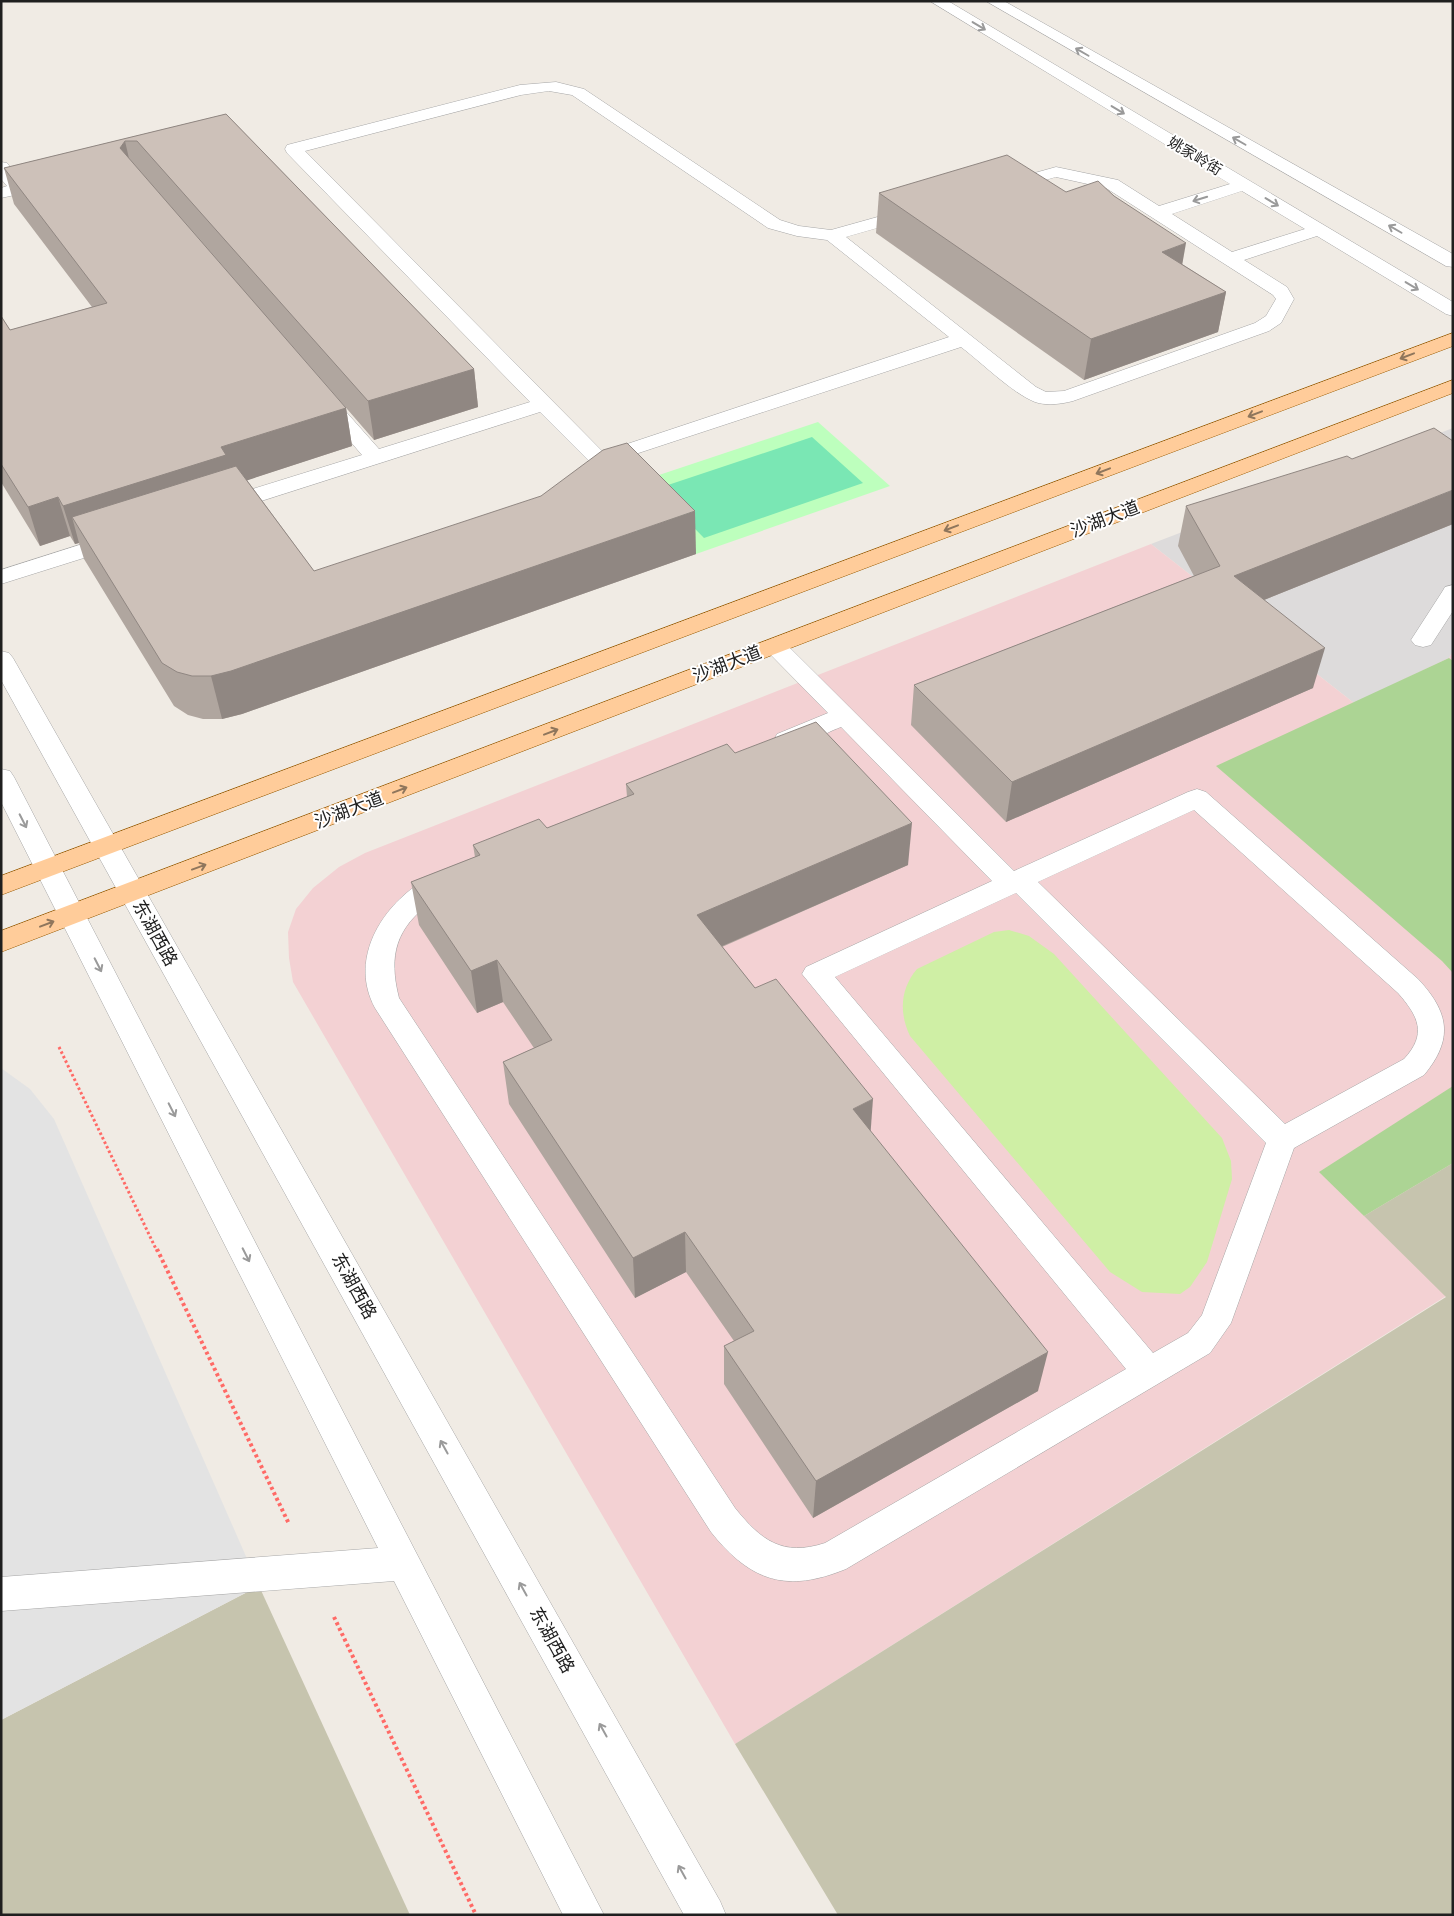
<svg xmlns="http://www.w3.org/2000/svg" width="1454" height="1916" font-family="Lato,'Noto Sans SC',sans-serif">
	<rect width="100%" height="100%" fill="#f0ebe4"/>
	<polygon fill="#dddbdb" points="1453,428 1453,651 1449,658 1354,703 1151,544"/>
	<polygon fill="#f3d1d3" points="1151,544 1354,703 1449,658 1453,651 1453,1163 1364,1216 1446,1296 735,1744 293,982 289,958 288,932 296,909 313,888 339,867 365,853"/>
	<g fill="#c6c4ae">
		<polygon points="1453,1163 1453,1915 838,1915 735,1744 1446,1297 1364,1216"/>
		<polygon points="259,1586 410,1915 1,1915 1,1720"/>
	</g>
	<path fill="#cfefa5" d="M 1009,930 L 1029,936 L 1054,954 L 1222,1138 L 1231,1161 L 1232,1179 L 1207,1262 L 1190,1287 L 1180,1294 L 1142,1292 L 1110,1272 L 910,1036 C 899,1013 900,989 917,969 L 994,932 Z"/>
	<g fill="#acd494">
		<polygon points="1449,658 1453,661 1453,973 1442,961 1216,766"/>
		<polygon points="1453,1086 1453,1163 1364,1216 1319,1172"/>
	</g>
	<polygon fill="#bdffbd" points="818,422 890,486 696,554 629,485"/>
	<polygon fill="#7ae7b4" points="812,437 863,483 704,538 656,489"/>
	<polygon fill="#e3e3e3" points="1,1068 30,1089 54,1119 259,1586 1,1720"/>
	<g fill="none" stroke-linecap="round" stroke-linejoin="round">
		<g stroke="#a6a6a6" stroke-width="1">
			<g id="minor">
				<path d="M 930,1 L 948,1 L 1453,302 L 1453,316 L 1446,314 L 1317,236 L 1244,260 L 1287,287 L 1294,299 L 1281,323 L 1269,331 L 1073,401 C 1062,404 1046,406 1035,402 C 1012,393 981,362 961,347 L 599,466 L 592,464 L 540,412 L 230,511 L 222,512 L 214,511 L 211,506 L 214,501 L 362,455 L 318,404 L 315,400 L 318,396 L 325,394 L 332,396 L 379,449 L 530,402 L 287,153 L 285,149 L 287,145 L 520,85 L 556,82 L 584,89 L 780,220 L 799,226 L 831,230 L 1056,167 L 1118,180 L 1159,206 L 1230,184 ZM 549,91 L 572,95 L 768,228 L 797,236 L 827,240 L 949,337 L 603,452 L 305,151 L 521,95 ZM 1056,177 L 1106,188 L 1273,295 L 1276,299 L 1266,316 L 1255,323 L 1064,391 L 1046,392 L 1036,387 L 846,237 ZM 1242,191 L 1305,229 L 1232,252 L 1172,214 Z"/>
				<polygon points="986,1 1004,1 1453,254 1453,267 1446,266"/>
				<polygon points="1,162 7,163 24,185 27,189 24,193 1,198 1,188 7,186 1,179"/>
				<polygon points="117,533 125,535 128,540 125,545 1,584 1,570"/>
				<polygon points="1453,585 1453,611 1431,645 1423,647 1415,645 1411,640 1442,592 1445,587"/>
				<path d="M 775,639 L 783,641 L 1014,871 L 1188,792 L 1197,789 L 1206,792 L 1418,979 C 1449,1012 1454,1039 1424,1075 L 1294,1148 L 1231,1323 L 1210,1353 L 846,1569 C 787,1593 751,1582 711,1532 L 375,1008 C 350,962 378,912 417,885 C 430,877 440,869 455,873 L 459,880 C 453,890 442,895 433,901 C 396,927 388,955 399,998 L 735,1508 C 761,1540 782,1557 825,1543 L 1126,1369 L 802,974 L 806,967 L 992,881 L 841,727 C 822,734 797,751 777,746 L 774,740 L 777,734 L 828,713 L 767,651 L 763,646 L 767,641 ZM 1194,810 L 1398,993 C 1419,1017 1427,1034 1404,1059 L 1285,1124 L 1038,882 ZM 1016,893 L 1266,1143 L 1202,1315 L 1188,1333 L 1153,1353 L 835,977 Z"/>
				<polygon points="1,651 9,653 13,658 720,1901 726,1915 684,1915 1,680"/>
				<polygon points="1,769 10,771 14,777 604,1915 563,1915 394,1581 1,1611 1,1577 378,1548 1,802"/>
			</g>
		</g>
		<g stroke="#995a00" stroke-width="1">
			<g id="major">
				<polygon points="1453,333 1453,346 1,895 1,876"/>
				<polygon points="1453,380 1453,393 1,952 1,931"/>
			</g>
		</g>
		<polyline stroke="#ff6a66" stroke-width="3" stroke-dasharray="2.5 2.5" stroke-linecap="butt" points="59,1047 157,1251"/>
		<g stroke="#ff6a66" stroke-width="4" stroke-dasharray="3 3" stroke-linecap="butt">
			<polyline points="157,1249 289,1524"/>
			<polyline points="334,1617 476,1915"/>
		</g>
		<use href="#minor" fill="#fff" fill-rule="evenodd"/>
		<use href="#major" fill="#ffcc9a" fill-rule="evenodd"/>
	</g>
	<g fill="#b0a69f">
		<polygon points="226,114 474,369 478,407 374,440 145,176 346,408 352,446 247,480 314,571 696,554 242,714 222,719 203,719 188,715 174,706 84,559 79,543 75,544 70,536 40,546 1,482 1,316 10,330 92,307 14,204 4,168"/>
		<polygon points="879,193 1182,264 1226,292 1218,332 1084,380 876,233"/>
		<polygon points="1186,506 1453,524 1264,600 1313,688 1006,822 911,725 914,685 1194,576 1178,546"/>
		<polygon points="735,753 908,865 722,947 870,1131 1038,1391 813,1518 724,1384 724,1346 734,1341 686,1272 635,1298 509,1104 503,1062 534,1048 503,1002 477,1013 419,925 411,882 475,857 473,845 547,828 627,797 626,784"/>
	</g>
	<g fill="#908782">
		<polygon points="125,141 133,176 120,148"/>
		<polygon points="1186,243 1179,283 1162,252"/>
		<polygon points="1226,292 1218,332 1084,380 1091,339"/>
		<polygon points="474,369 478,407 374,440 368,401"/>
		<polygon points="346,408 352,446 233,485 72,517 79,543 75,544 63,506 221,447"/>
		<polygon points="1453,490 1453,524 1224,616 1234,576"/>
		<polygon points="58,497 70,536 40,546 28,507"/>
		<polygon points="695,511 696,554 242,714 222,719 211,676"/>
		<polygon points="1325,648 1313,688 1006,822 1012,782"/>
		<polygon points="912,823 908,865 697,957 697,915"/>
		<polygon points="497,960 503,1002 477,1013 471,971"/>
		<polygon points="873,1099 870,1140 853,1109"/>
		<polygon points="685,1232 686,1272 635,1298 633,1258"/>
		<polygon points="1048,1352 1038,1391 813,1518 816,1481"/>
	</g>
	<g fill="#cdc1b9" stroke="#908782">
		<polygon points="226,114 474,369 368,401 137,141 125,141 120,148 346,408 221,447 226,455 63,506 58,497 28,507 1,464 1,316 10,330 107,303 4,168"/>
		<polygon points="1007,155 1066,192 1098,181 1114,196 1186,243 1162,252 1226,292 1091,339 879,193"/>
		<polygon points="1434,428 1453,441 1453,490 1234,576 1325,648 1012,782 914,685 1220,566 1186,506 1347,456 1352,459"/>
		<polygon points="627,443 695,511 231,671 211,676 192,676 177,672 162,663 72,517 236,466 314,571 541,496 603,450"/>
		<polygon points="816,722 912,823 697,915 755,988 776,979 873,1099 853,1109 1048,1352 816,1481 724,1346 754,1331 685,1232 633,1258 503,1062 552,1040 497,960 471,971 411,882 480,855 473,845 539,819 547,828 634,794 626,784 727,744 735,753"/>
	</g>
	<defs><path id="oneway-shaft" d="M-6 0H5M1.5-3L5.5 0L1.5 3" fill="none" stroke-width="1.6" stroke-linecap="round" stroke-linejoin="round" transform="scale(1.25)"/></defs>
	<g stroke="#9a9a9a">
		<use href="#oneway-shaft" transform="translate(979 26) rotate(31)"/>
		<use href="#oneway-shaft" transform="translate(1082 52) rotate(-150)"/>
		<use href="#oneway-shaft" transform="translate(1118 110) rotate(31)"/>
		<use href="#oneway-shaft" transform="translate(1239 141) rotate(-150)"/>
		<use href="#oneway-shaft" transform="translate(1200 199) rotate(163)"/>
		<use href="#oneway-shaft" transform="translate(1272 202) rotate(31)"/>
		<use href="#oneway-shaft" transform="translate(1395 229) rotate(-150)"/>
		<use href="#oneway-shaft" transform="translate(1412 286) rotate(31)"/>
		<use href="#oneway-shaft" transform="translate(23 821) rotate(63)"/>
		<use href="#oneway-shaft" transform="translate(98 965) rotate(63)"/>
		<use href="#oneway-shaft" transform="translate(172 1110) rotate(63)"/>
		<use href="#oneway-shaft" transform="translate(246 1255) rotate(63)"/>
		<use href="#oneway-shaft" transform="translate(444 1447) rotate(-119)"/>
		<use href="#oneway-shaft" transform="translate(523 1589) rotate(-119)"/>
		<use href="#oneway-shaft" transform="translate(603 1730) rotate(-119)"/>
		<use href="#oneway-shaft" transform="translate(682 1872) rotate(-119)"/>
	</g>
	<g stroke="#8f765c">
		<use href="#oneway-shaft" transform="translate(1407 356) rotate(159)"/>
		<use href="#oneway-shaft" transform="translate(1255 414) rotate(159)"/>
		<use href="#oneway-shaft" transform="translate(1103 471) rotate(159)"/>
		<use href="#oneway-shaft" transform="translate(951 528) rotate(159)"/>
		<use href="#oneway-shaft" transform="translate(551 732) rotate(-21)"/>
		<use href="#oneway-shaft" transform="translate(400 790) rotate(-21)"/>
		<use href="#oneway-shaft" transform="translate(199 867) rotate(-20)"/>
		<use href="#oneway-shaft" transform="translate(47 924) rotate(-21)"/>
	</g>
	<g text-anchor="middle" stroke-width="4" stroke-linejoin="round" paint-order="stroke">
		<g font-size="15" fill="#1f1f1f" stroke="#fff">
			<text transform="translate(1195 156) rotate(31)" y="5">姚家岭街</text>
		</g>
		<g font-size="18" fill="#1f1f1f" stroke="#fff">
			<text transform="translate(1105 519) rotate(-21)" y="6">沙湖大道</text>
			<text transform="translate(727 664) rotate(-21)" y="6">沙湖大道</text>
			<text transform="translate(349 810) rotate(-21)" y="6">沙湖大道</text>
			<text transform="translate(155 933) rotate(61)" y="6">东湖西路</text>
			<text transform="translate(354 1286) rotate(61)" y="6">东湖西路</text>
			<text transform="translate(552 1640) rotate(61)" y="6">东湖西路</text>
		</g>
	</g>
	<rect width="1454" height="1916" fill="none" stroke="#1f1f1f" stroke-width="5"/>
</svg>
